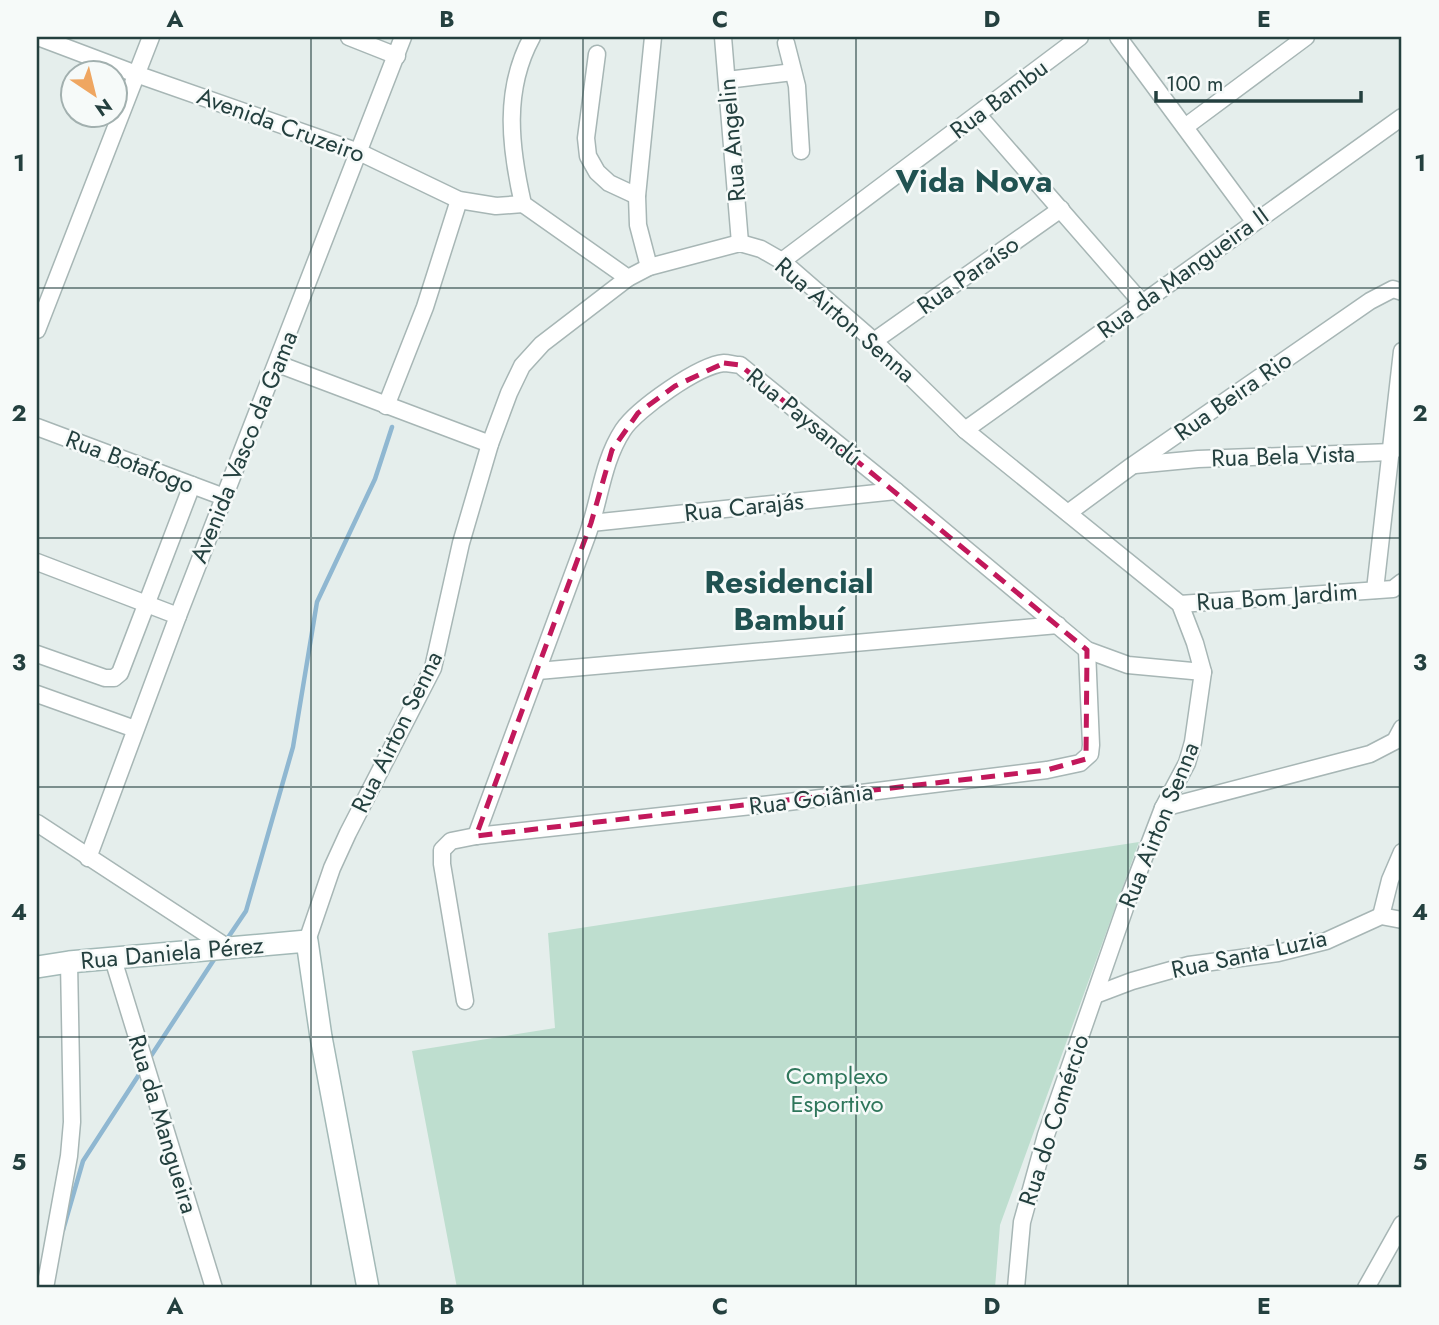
<svg xmlns="http://www.w3.org/2000/svg" width="1439" height="1325" font-family="Jost,sans-serif">
	<rect width="100%" height="100%" fill="#e5eeec"/>
	<polygon fill="#bedecf" points="1139,842 1000,1225 995,1288 457,1288 412,1051 555,1028 548,933"/>
	<g fill="none" stroke-linecap="round" stroke-linejoin="round">
		<g stroke="#8fb7d1" stroke-width="4.5">
			<polyline points="225,942 246,911 293,747 317,602 375,479 392,427"/>
			<polyline points="149,1059 217,955"/>
			<polyline points="63,1230 83,1161 142,1070"/>
		</g>
		<g stroke="#a7b6b5" stroke-width="19">
			<g id="street">
				<polyline points="38,37 136,74 359,152 459,200 496,206 523,204"/>
				<polyline points="349,37 397,56"/>
				<path d="M 532,37 C 503,90 510,147 523,204 L 628,278"/>
				<polyline points="723,37 740,243"/>
				<polyline points="1118,37 1254,221"/>
				<polyline points="786,43 797,86 801,151"/>
				<polyline points="597,54 586,138 588,156 597,172 609,183 637,196"/>
				<polyline points="727,80 793,72"/>
				<polyline points="978,115 1142,303"/>
				<polyline points="1185,127 1306,37"/>
				<polyline points="782,261 1080,37"/>
				<polyline points="649,267 638,225 637,196 653,37"/>
				<polyline points="37,330 151,37"/>
				<polyline points="874,341 1061,209"/>
				<polyline points="278,364 490,444"/>
				<polyline points="386,406 425,307 459,200"/>
				<polyline points="37,427 224,497"/>
				<polyline points="965,430 1402,117"/>
				<polyline points="1135,465 1198,459 1392,452"/>
				<polyline points="1068,513 1133,465 1370,301 1393,289 1402,292"/>
				<polyline points="591,523 896,491"/>
				<polyline points="37,562 178,616"/>
				<polyline points="1375,590 1402,351"/>
				<polyline points="1180,604 1393,589 1402,582"/>
				<polyline points="37,654 105,678 114,678 120,673 192,485"/>
				<polyline points="538,671 1058,625"/>
				<polyline points="37,694 135,729"/>
				<polyline points="1163,808 1370,754 1395,741 1402,728"/>
				<polyline points="37,823 228,948"/>
				<path d="M 476,836 C 513,736 550,636 587,536 C 600,501 602,462 623,430 C 637,409 699,365 724,363 C 729,363 735,365 740,365 L 896,491 L 1087,650 L 1128,665 L 1203,672"/>
				<polyline points="88,858 178,616 403,37"/>
				<polyline points="1381,916 1390,880 1402,852"/>
				<polyline points="307,941 332,868 348,833 433,668 461,543 490,444 509,393 522,366 542,344 628,278 649,267 740,243 761,249 782,261 874,341 965,430 1180,604 1195,643 1203,672 1193,742 1187,763 1163,808 1126,905 1046,1135 1022,1222 1016,1288"/>
				<polyline points="113,959 214,1288"/>
				<polyline points="1095,995 1132,981 1189,965 1278,953 1326,941 1381,916 1402,920"/>
				<polyline points="465,1001 442,864 442,850 451,841 476,836 780,803 1047,770 1080,763 1090,754 1091,745 1087,650"/>
				<polyline points="45,1288 69,1156 72,1122 69,962"/>
				<polyline points="1366,1288 1402,1224"/>
			</g>
		</g>
		<g stroke="#a3b9b7" stroke-width="24">
			<polyline id="secondary" points="37,967 69,962 307,941 321,1037 368,1288"/>
		</g>
		<use href="#street" stroke="#fff" stroke-width="16"/>
		<use href="#secondary" stroke="#fff" stroke-width="21"/>
	</g>
	<path fill="none" stroke="#c2185b" stroke-width="5" stroke-dasharray="14 9" stroke-linejoin="round" d="M 724,363 L 740,365 L 1087,650 L 1086,759 L 1047,770 L 476,836 L 591,523 L 612,450 L 638,413 L 675,386 Z"/>
	<path fill="none" stroke="#24403f" stroke-width="2" stroke-opacity="0.55" d="M 311,37 L 311,1288M 583,37 L 583,1288M 856,37 L 856,1288M 1128,37 L 1128,1288M 37,288 L 1402,288M 37,538 L 1402,538M 37,787 L 1402,787M 37,1037 L 1402,1037"/>
	<g text-anchor="middle" stroke-width="5" stroke-linejoin="round" paint-order="stroke">
		<g font-size="24" fill="#24403f" stroke="#f6faf9">
			<text transform="translate(999 99) rotate(-37)" y="8">Rua Bambu</text>
			<text transform="translate(281 125) rotate(20)" y="8">Avenida Cruzeiro</text>
			<text transform="translate(732 140) rotate(-95)" y="8">Rua Angelin</text>
			<text transform="translate(1183 273) rotate(-36)" y="8">Rua da Mangueira II</text>
			<text transform="translate(968 275) rotate(-35)" y="8">Rua Paraíso</text>
			<text transform="translate(845 320) rotate(41)" y="8">Rua Airton Senna</text>
			<text transform="translate(1233 396) rotate(-35)" y="8">Rua Beira Rio</text>
			<text transform="translate(804 417) rotate(39)" y="8">Rua Paysandú</text>
			<text transform="translate(244 447) rotate(-68)" y="8">Avenida Vasco da Gama</text>
			<text transform="translate(1283 456) rotate(-2)" y="8">Rua Bela Vista</text>
			<text transform="translate(130 462) rotate(21)" y="8">Rua Botafogo</text>
			<text transform="translate(744 507) rotate(-6)" y="8">Rua Carajás</text>
			<text transform="translate(1277 597) rotate(-4)" y="8">Rua Bom Jardim</text>
			<text transform="translate(397 732) rotate(-64)" y="8">Rua Airton Senna</text>
			<text transform="translate(811 799) rotate(-7)" y="8">Rua Goiânia</text>
			<text transform="translate(1159 825) rotate(-68)" y="8">Rua Airton Senna</text>
			<text transform="translate(172 953) rotate(-5)" y="8">Rua Daniela Pérez</text>
			<text transform="translate(1249 954) rotate(-12)" y="8">Rua Santa Luzia</text>
			<text transform="translate(1054 1120) rotate(-72)" y="8">Rua do Comércio</text>
			<text transform="translate(163 1124) rotate(73)" y="8">Rua da Mangueira</text>
		</g>
		<g font-size="24" fill="#2f765b" stroke="#f6faf9">
			<text x="837" y="1084">Complexo<tspan x="837" dy="28">Esportivo</tspan></text>
		</g>
		<g font-size="32" font-weight="bold" fill="#205251" stroke="#f6faf9">
			<text x="974" y="192">Vida Nova</text>
			<text x="789" y="593">Residencial<tspan x="789" dy="37">Bambuí</tspan></text>
		</g>
	</g>
	<rect width="1439" height="1325" fill="none" stroke="#f6faf9" stroke-width="77"/>
	<g transform="translate(94 94) rotate(145)"><circle r="33" fill="#f6faf9" stroke="#a2b0af" stroke-width="2"/>
	<path d="M0-5L12 26L0 18L-12 26Z" fill="#efa661"/>
	<text y="-10" font-size="19" font-weight="bold" text-anchor="middle" fill="#24403f">N</text>
	</g>
	<path d="M1156 91v10h205v-10" fill="none" stroke="#24403f" stroke-width="3.5"/>
	<text x="1166" y="91" font-size="21" fill="#24403f" stroke="#f6faf9" stroke-width="5" paint-order="stroke">100 m</text>
	<rect x="38" y="38" width="1362" height="1248" fill="none" stroke="#24403f" stroke-width="2.5"/>
	<g font-size="23" text-anchor="middle" font-weight="bold" fill="#24403f">
		<text x="175" y="27">A</text>
		<text x="447" y="27">B</text>
		<text x="720" y="27">C</text>
		<text x="992" y="27">D</text>
		<text x="1264" y="27">E</text>
		<text x="19" y="171">1</text>
		<text x="1420" y="171">1</text>
		<text x="19" y="421">2</text>
		<text x="1420" y="421">2</text>
		<text x="19" y="670">3</text>
		<text x="1420" y="670">3</text>
		<text x="19" y="920">4</text>
		<text x="1420" y="920">4</text>
		<text x="19" y="1170">5</text>
		<text x="1420" y="1170">5</text>
		<text x="175" y="1314">A</text>
		<text x="447" y="1314">B</text>
		<text x="720" y="1314">C</text>
		<text x="992" y="1314">D</text>
		<text x="1264" y="1314">E</text>
	</g>
</svg>
